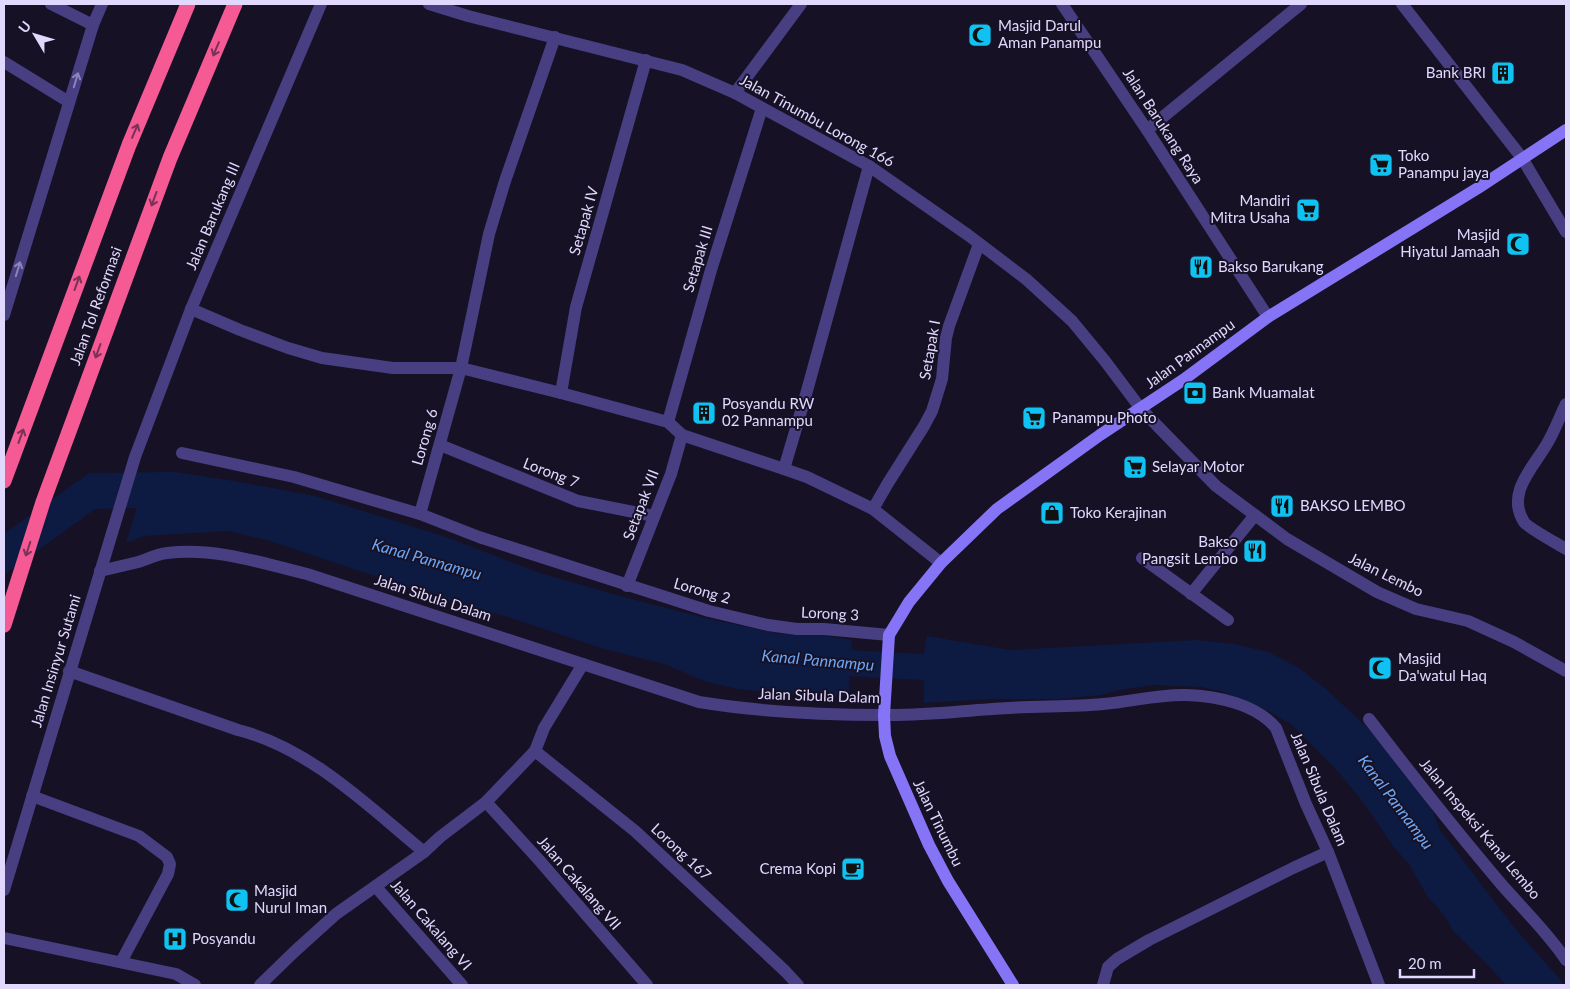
<svg xmlns="http://www.w3.org/2000/svg" width="1570" height="989" font-family="Lato,sans-serif">
	<rect width="100%" height="100%" fill="#171126"/>
	<g fill="#0d1b42">
		<polygon points="175,472 240,482 315,496 446,537 540,573 620,596 709,619 780,634 821,635 852,640 850,654 849,696 825,697 738,689 707,682 664,664 601,648 502,615 476,610 270,541 228,531 144,536 126,543 137,508 95,509 4,575 4,534 89,473"/>
		<polygon points="927,636 1010,650 1197,640 1234,644 1268,652 1299,668 1327,690 1372,732 1431,807 1440,830 1513,926 1565,985 1506,985 1486,963 1454,932 1444,915 1428,897 1409,864 1393,846 1366,806 1340,774 1323,756 1291,724 1266,710 1221,691 1201,687 1153,685 1125,689 1100,695 1060,699 988,699 924,703 924,653"/>
	</g>
	<g fill="none" stroke-linecap="round" stroke-linejoin="round">
		<polyline stroke="#0d1b42" stroke-width="26" points="813,661 959,669"/>
		<g stroke="#483f82" stroke-width="12">
			<polyline points="51,4 93,25"/>
			<polyline points="429,4 468,16 682,70 735,93 869,166 968,235 1026,279 1072,321 1105,361 1141,409 1216,486 1287,539 1377,592 1416,609 1468,621 1514,642 1566,671"/>
			<polyline points="1402,4 1522,158 1566,232"/>
			<polyline points="4,62 69,102"/>
			<polyline points="735,93 801,4"/>
			<polyline points="1147,130 1301,4"/>
			<polyline points="191,309 240,330 288,348 322,358 393,368 461,368 561,393 668,422 682,435 784,469 805,398 869,166"/>
			<polyline points="4,315 93,25 102,4"/>
			<polyline points="561,393 576,307 646,60"/>
			<path d="M 1566,404 C 1560,416 1555,430 1548,442 C 1535,466 1505,492 1524,522 C 1528,528 1558,544 1566,549"/>
			<polyline points="668,422 711,270 762,108"/>
			<polyline points="440,445 578,501 654,516"/>
			<polyline points="182,453 294,477 420,514 479,537 709,611 768,625 797,629 824,629 889,635"/>
			<polyline points="784,469 807,477 873,509 941,563"/>
			<polyline points="873,509 888,483 924,426 932,411 942,379 946,338 949,326 979,244"/>
			<polyline points="420,514 461,368 489,234 505,181 555,37"/>
			<polyline points="1142,558 1228,620"/>
			<path d="M 100,571 C 113,568 126,565 138,562 C 148,559 157,554 167,553 C 215,547 261,563 307,574 L 699,702 C 760,712 822,715 884,715 C 925,716 967,710 1009,708 C 1040,706 1072,707 1103,704 C 1131,702 1158,694 1186,695 C 1217,696 1256,704 1276,728 L 1306,804 L 1328,852 L 1379,985"/>
			<polyline points="627,586 671,474 682,435"/>
			<polyline points="1191,594 1255,515"/>
			<path d="M 69,671 L 238,730 C 310,748 368,806 424,852"/>
			<path d="M 1369,719 C 1412,775 1456,831 1502,885 C 1524,910 1548,933 1566,960"/>
			<polyline points="535,751 635,831 785,971 798,985"/>
			<polyline points="32,796 139,836 167,857 170,864 168,874 121,962"/>
			<polyline points="486,802 539,860 647,985"/>
			<polyline points="376,887 462,985"/>
			<polyline points="4,890 135,457 191,309 321,4"/>
			<polyline points="4,938 176,974 195,985"/>
			<polyline points="260,985 294,952 336,914 424,852 440,837 486,802 535,751 544,728 583,664"/>
			<polyline points="1103,985 1108,967 1117,959 1149,940 1293,868 1328,852"/>
		</g>
		<polyline stroke="#483f82" stroke-width="12" points="1062,4 1147,130 1268,317"/>
		<polyline stroke="#8674f7" stroke-width="12" points="1013,985 948,881 929,845 890,756 885,736 884,715 889,635 909,602 941,563 997,509 1100,435 1183,380 1268,317 1478,188 1566,130"/>
		<g stroke="#f55a94" stroke-width="15">
			<polyline points="4,481 129,145 188,4"/>
			<polyline points="4,625 43,502 170,158 235,4"/>
		</g>
	</g>
	<defs><path id="oneway-shaft" d="M-6 0H5M1.5-3L5.5 0L1.5 3" fill="none" stroke-width="1.6" stroke-linecap="round" stroke-linejoin="round" transform="scale(1.25)"/></defs>
	<g stroke="#7b3258">
		<use href="#oneway-shaft" transform="translate(216 49) rotate(113)"/>
		<use href="#oneway-shaft" transform="translate(135 131) rotate(-67)"/>
		<use href="#oneway-shaft" transform="translate(154 199) rotate(110)"/>
		<use href="#oneway-shaft" transform="translate(77 283) rotate(-70)"/>
		<use href="#oneway-shaft" transform="translate(98 351) rotate(110)"/>
		<use href="#oneway-shaft" transform="translate(21 436) rotate(-70)"/>
		<use href="#oneway-shaft" transform="translate(28 549) rotate(108)"/>
	</g>
	<g stroke="#8c84b9">
		<use href="#oneway-shaft" transform="translate(76 80) rotate(-73)"/>
		<use href="#oneway-shaft" transform="translate(18 269) rotate(-73)"/>
	</g>
	<defs>
		<g id="mosque-square" transform="scale(1.25)"><rect x="-9" y="-9" width="18" height="18" rx="4" fill="#0fc2f1" stroke="#171126"/><path d="M3.5-4.9A6 6 0 1 0 3.5 4.9A5 5 0 1 1 3.5-4.9Z" fill="#111"/></g>
		<g id="building-square" transform="scale(1.25)"><rect x="-9" y="-9" width="18" height="18" rx="4" fill="#0fc2f1" stroke="#171126"/><path d="M-4-6H4V6H1V3H-1V6H-4ZM-2.5-4.3h1.7v1.8h-1.7ZM.8-4.3h1.7v1.8H.8ZM-2.5-1h1.7V.8h-1.7ZM.8-1h1.7V.8H.8Z" fill="#111"/></g>
		<g id="supermarket-square" transform="scale(1.25)"><rect x="-9" y="-9" width="18" height="18" rx="4" fill="#0fc2f1" stroke="#171126"/><path d="M-6-5.5h2.5l.6 2H6L4.5 2H-2.5L-4.4-4H-6ZM-1.5 3.2a1.3 1.3 0 1 0 .1 0ZM3 3.2a1.3 1.3 0 1 0 .1 0Z" fill="#111"/></g>
		<g id="restaurant-square" transform="scale(1.25)"><rect x="-9" y="-9" width="18" height="18" rx="4" fill="#0fc2f1" stroke="#171126"/><path d="M-5-6h1v4h1v-4h1v4h1v-4h1v5L-1.5 .5V6h-2V.5L-5-1ZM5-6V6H3V1.5H1.5Q1.5-4 5-6Z" fill="#111"/></g>
		<g id="bank-square" transform="scale(1.25)"><rect x="-9" y="-9" width="18" height="18" rx="4" fill="#0fc2f1" stroke="#171126"/><path d="M-6-4H6V4H-6ZM0-2.3a2.3 2.3 0 1 0 0 4.6a2.3 2.3 0 1 0 0-4.6Z" fill="#111"/></g>
		<g id="shop-square" transform="scale(1.25)"><rect x="-9" y="-9" width="18" height="18" rx="4" fill="#0fc2f1" stroke="#171126"/><path d="M-5-2.5h2.3a2.7 3.5 0 0 1 5.4 0H5L5.5 6h-11ZM-1.5-2.5h3a1.5 2.3 0 0 0-3 0Z" fill="#111"/></g>
		<g id="cafe-square" transform="scale(1.25)"><rect x="-9" y="-9" width="18" height="18" rx="4" fill="#0fc2f1" stroke="#171126"/><path d="M-5.5-4.5H6V0H3Q3 3.5 0 3.5H-2.5Q-5.5 3.5-5.5 0ZM3-3.2v2h1.7v-2ZM-6 4.5H4V6H-6Z" fill="#111"/></g>
		<g id="hospital-square" transform="scale(1.25)"><rect x="-9" y="-9" width="18" height="18" rx="4" fill="#0fc2f1" stroke="#171126"/><path d="M-5-5h3v3.5h4V-5h3V5h-3V1.5h-4V5h-3Z" fill="#111"/></g>
	</defs>
	<g fill-rule="evenodd">
		<use href="#mosque-square" x="980" y="35"/>
		<use href="#building-square" x="1503" y="73"/>
		<use href="#supermarket-square" x="1381" y="165"/>
		<use href="#supermarket-square" x="1308" y="210"/>
		<use href="#mosque-square" x="1518" y="244"/>
		<use href="#restaurant-square" x="1201" y="267"/>
		<use href="#bank-square" x="1195" y="393"/>
		<use href="#building-square" x="704" y="413"/>
		<use href="#supermarket-square" x="1034" y="418"/>
		<use href="#supermarket-square" x="1135" y="467"/>
		<use href="#restaurant-square" x="1282" y="506"/>
		<use href="#shop-square" x="1052" y="513"/>
		<use href="#restaurant-square" x="1255" y="551"/>
		<use href="#mosque-square" x="1380" y="668"/>
		<use href="#cafe-square" x="853" y="869"/>
		<use href="#mosque-square" x="237" y="900"/>
		<use href="#hospital-square" x="175" y="939"/>
	</g>
	<g text-anchor="middle" stroke-width="4" stroke-linejoin="round" paint-order="stroke">
		<g font-size="15" fill="#e0d8fd" stroke="#171126" text-anchor="start">
			<text x="998" y="31">Masjid Darul<tspan x="998" dy="17">Aman Panampu</tspan></text>
			<text x="1486" y="78" text-anchor="end">Bank BRI</text>
			<text x="1398" y="161">Toko<tspan x="1398" dy="17">Panampu jaya</tspan></text>
			<text x="1290" y="206" text-anchor="end">Mandiri<tspan x="1290" dy="17">Mitra Usaha</tspan></text>
			<text x="1500" y="240" text-anchor="end">Masjid<tspan x="1500" dy="17">Hiyatul Jamaah</tspan></text>
			<text x="1218" y="272">Bakso Barukang</text>
			<text x="1212" y="398">Bank Muamalat</text>
			<text x="722" y="409">Posyandu RW<tspan x="722" dy="17">02 Pannampu</tspan></text>
			<text x="1052" y="423">Panampu Photo</text>
			<text x="1152" y="472">Selayar Motor</text>
			<text x="1300" y="511">BAKSO LEMBO</text>
			<text x="1070" y="518">Toko Kerajinan</text>
			<text x="1238" y="547" text-anchor="end">Bakso<tspan x="1238" dy="17">Pangsit Lembo</tspan></text>
			<text x="1398" y="664">Masjid<tspan x="1398" dy="17">Da'watul Haq</tspan></text>
			<text x="836" y="874" text-anchor="end">Crema Kopi</text>
			<text x="254" y="896">Masjid<tspan x="254" dy="17">Nurul Iman</tspan></text>
			<text x="192" y="944">Posyandu</text>
		</g>
		<g font-size="15" fill="#e0d8fd" stroke="#171126">
			<text transform="translate(817 121) rotate(29)" y="5">Jalan Tinumbu Lorong 166</text>
			<text transform="translate(1163 126) rotate(57)" y="5">Jalan Barukang Raya</text>
			<text transform="translate(213 216) rotate(-67)" y="5">Jalan Barukang III</text>
			<text transform="translate(584 221) rotate(-74)" y="5">Setapak IV</text>
			<text transform="translate(698 259) rotate(-73)" y="5">Setapak III</text>
			<text transform="translate(96 306) rotate(-70)" y="5">Jalan Tol Reformasi</text>
			<text transform="translate(930 350) rotate(-80)" y="5">Setapak I</text>
			<text transform="translate(1190 354) rotate(-36)" y="5">Jalan Pannampu</text>
			<text transform="translate(425 437) rotate(-74)" y="5">Lorong 6</text>
			<text transform="translate(551 473) rotate(21)" y="5">Lorong 7</text>
			<text transform="translate(641 505) rotate(-69)" y="5">Setapak VII</text>
			<text transform="translate(1386 575) rotate(26)" y="5">Jalan Lembo</text>
			<text transform="translate(702 591) rotate(16)" y="5">Lorong 2</text>
			<text transform="translate(433 598) rotate(18)" y="5">Jalan Sibula Dalam</text>
			<text transform="translate(830 614) rotate(3)" y="5">Lorong 3</text>
			<text transform="translate(56 661) rotate(-73)" y="5">Jalan Insinyur Sutami</text>
			<text transform="translate(819 696) rotate(2)" y="5">Jalan Sibula Dalam</text>
			<text transform="translate(1319 789) rotate(67)" y="5">Jalan Sibula Dalam</text>
			<text transform="translate(938 823) rotate(64)" y="5">Jalan Tinumbu</text>
			<text transform="translate(1480 829) rotate(50)" y="5">Jalan Inspeksi Kanal Lembo</text>
			<text transform="translate(681 852) rotate(43)" y="5">Lorong 167</text>
			<text transform="translate(579 883) rotate(49)" y="5">Jalan Cakalang VII</text>
			<text transform="translate(431 925) rotate(49)" y="5">Jalan Cakalang VI</text>
		</g>
		<g font-size="16" font-style="italic" fill="#6ca7f6" stroke="#171126">
			<text transform="translate(427 559) rotate(16)" y="6">Kanal Pannampu</text>
			<text transform="translate(818 660) rotate(5)" y="6">Kanal Pannampu</text>
			<text transform="translate(1396 802) rotate(53)" y="6">Kanal Pannampu</text>
		</g>
	</g>
	<rect width="1570" height="989" fill="none" stroke="#e0d8fd" stroke-width="10"/>
	<g transform="translate(35 35) rotate(308)" stroke="#171126" stroke-width="4" paint-order="stroke">
	<path d="M0-4L9 19L0 12L-9 19Z" fill="#e0d8fd"/>
	<text y="-8" font-size="14" font-weight="bold" text-anchor="middle" fill="#e0d8fd">U</text>
	</g>
	<path d="M1400 969v8h74v-8" fill="none" stroke="#e0d8fd" stroke-width="2.5"/>
	<text x="1408" y="969" font-size="15" fill="#e0d8fd" stroke="#171126" stroke-width="4" paint-order="stroke">20 m</text>
</svg>
